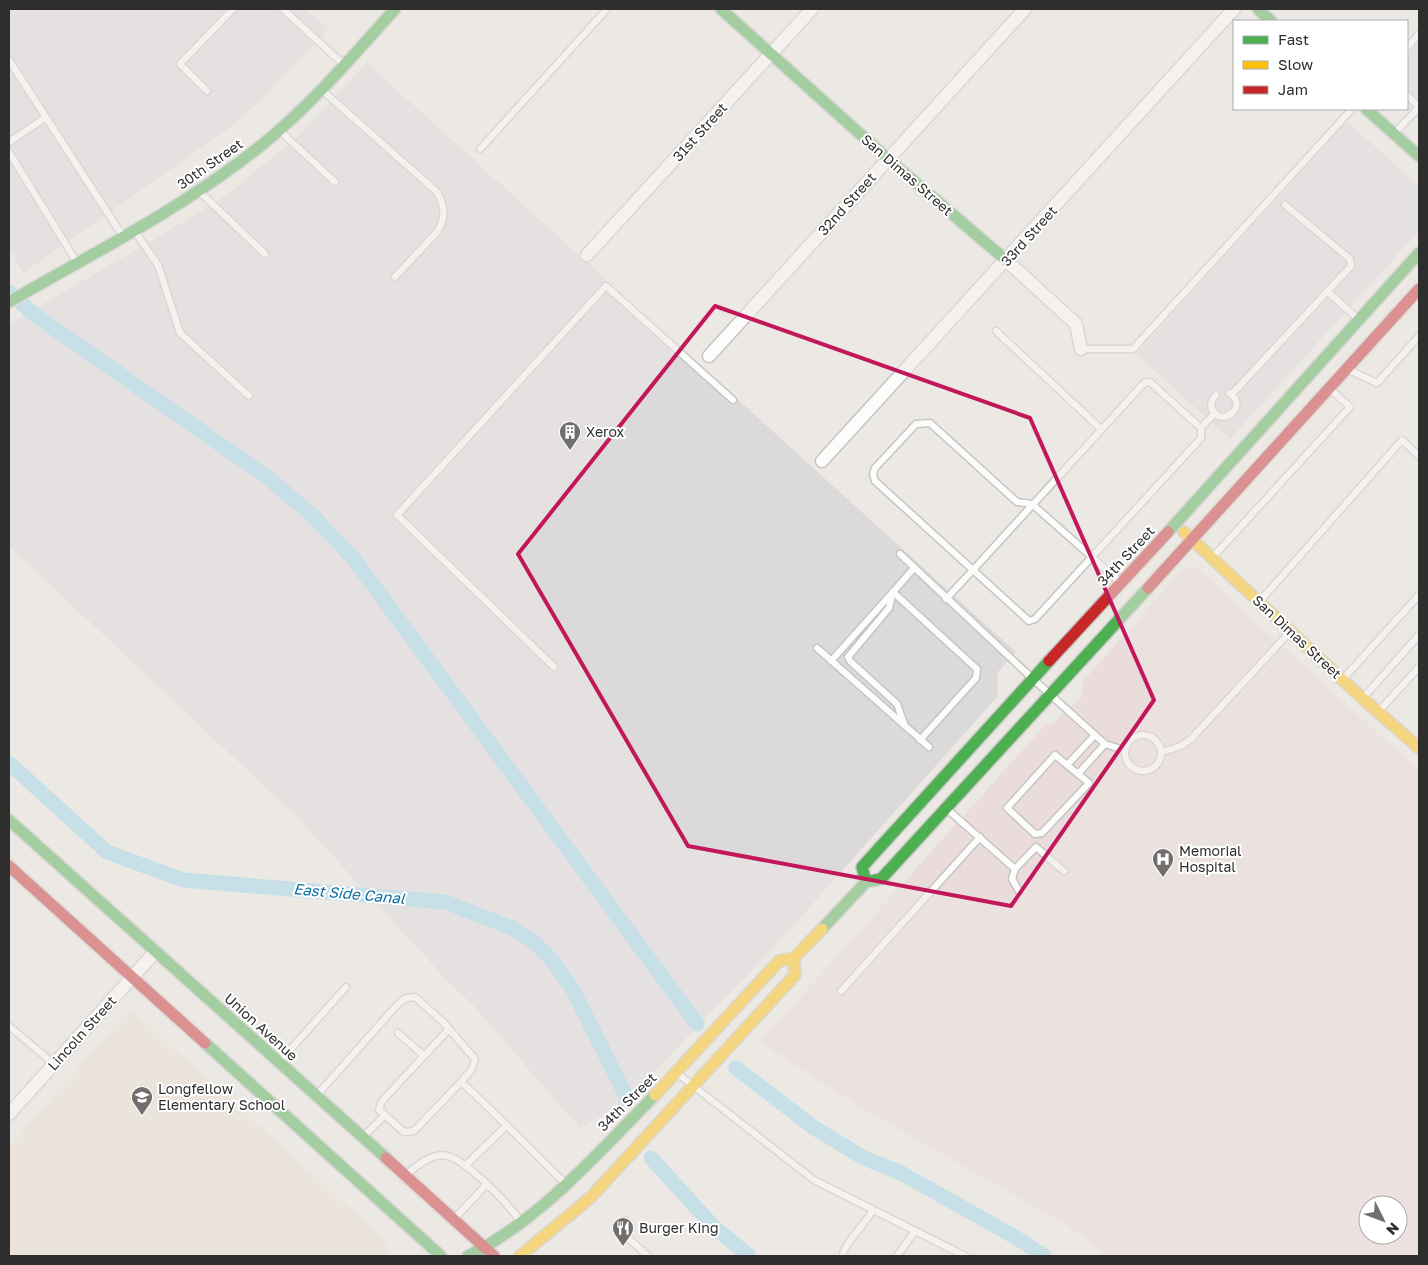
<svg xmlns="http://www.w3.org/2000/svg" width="1428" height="1265" font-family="'Golos Text',sans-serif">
	<rect width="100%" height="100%" fill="#ece8e4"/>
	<g fill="#dcd9db">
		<polygon points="9,9 306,9 329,29 258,103 228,129 23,273 9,248"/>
		<polygon points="1419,42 1419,119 1407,108 1407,56"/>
		<polygon points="367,63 1016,652 997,673 998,696 784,936 621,1106 580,1128 473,1005 444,977 297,817 9,546 9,324 180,224 227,195 295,139"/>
		<polygon points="1347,121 1419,187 1419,231 1230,439 1136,354"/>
	</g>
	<polygon fill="#e6e0d3" points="130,1009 378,1233 385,1240 391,1256 9,1256 9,1147"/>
	<path fill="#e9dcdb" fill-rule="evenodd" d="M 1185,567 L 1197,568 L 1419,771 L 1419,1256 L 1108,1256 L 1067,1225 L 855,1104 L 760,1042 L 1047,723 L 1051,725 L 1082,696 L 1083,681 ZM 1368,1205 L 1398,1205 L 1398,1235 L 1368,1235 Z"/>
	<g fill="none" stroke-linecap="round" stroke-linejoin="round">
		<g stroke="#99d6ec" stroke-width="15">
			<polyline points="9,292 35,315 267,477 311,514 353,558 697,1024"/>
			<polyline points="9,763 107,852 183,880 445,902 512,928 534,942 551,959 573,990 628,1100"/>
			<polyline points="736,1068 813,1127 864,1158 901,1173 1015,1237 1044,1256"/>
			<polyline points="651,1158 714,1227 749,1256"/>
		</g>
		<g stroke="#c5c4c5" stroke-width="9">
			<g id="lane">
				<polyline points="283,9 343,64"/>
				<polyline points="1407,48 1419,34"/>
				<polyline points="9,60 122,235"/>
				<polyline points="207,91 180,64 233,9"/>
				<path d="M 323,91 L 437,192 C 445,206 446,218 437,232 L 395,277"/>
				<polyline points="1407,95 1419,107"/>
				<polyline points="280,131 335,182"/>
				<polyline points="1395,133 1419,107"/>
				<polyline points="9,142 45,118"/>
				<polyline points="480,149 607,9"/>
				<polyline points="9,152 76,261"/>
				<polyline points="201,193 265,254"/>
				<polyline points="136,233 158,265 180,333 249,396"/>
				<polyline points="1327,291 1358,319"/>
				<polyline points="996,331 1101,429"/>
				<polyline points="1081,349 1133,349 1352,109"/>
				<polyline points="1349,370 1377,383 1419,336"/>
				<polyline points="1232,394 1351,266 1350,259 1285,205"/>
				<path d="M 1216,395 C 1212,399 1210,404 1212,409 C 1221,429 1250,406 1229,393"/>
				<polyline points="1201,428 1201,438 1035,619 1029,621 973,570 1144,383 1150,382 1201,428 1215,413"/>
				<polyline points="900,554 1033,679 1105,744 1124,750"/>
				<polyline points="1213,557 1350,407 1330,389"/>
				<polyline points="914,568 893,592 977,669 976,678 920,740"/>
				<polyline points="893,592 889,608 848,657 850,661 897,704 905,726"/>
				<polyline points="946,599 973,570 875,481 873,474 875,468 916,424 930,423 1017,502 1032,504 1120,582"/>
				<polyline points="1260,601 1402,440 1419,456"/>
				<polyline points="817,648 929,747"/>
				<polyline points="831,661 892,593"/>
				<polyline points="554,667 397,515 606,286 733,400"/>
				<polyline points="1343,679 1419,595"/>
				<polyline points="1363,698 1419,635"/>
				<polyline points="1380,710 1419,667"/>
				<circle cx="1143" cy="753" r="18"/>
				<polyline points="1162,752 1181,746 1191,739 1290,632"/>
				<polyline points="1067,765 1089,783 1042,833 1035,834 1007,808 1055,755 1067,765 1095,735"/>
				<polyline points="1078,774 1105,744"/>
				<polyline points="947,809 1015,869"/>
				<polyline points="1019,891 1012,879 1015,869 1036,847 1064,871"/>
				<polyline points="841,991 980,837"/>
				<polyline points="9,1026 54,1064"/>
				<polyline points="449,1029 382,1101 379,1110 404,1132 414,1131 461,1082"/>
				<polyline points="398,1033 424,1056"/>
				<polyline points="281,1060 346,987"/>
				<polyline points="678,1074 814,1180 965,1256"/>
				<path d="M 318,1094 L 398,1004 L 406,998 L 415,997 L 443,1022 L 475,1059 L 472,1069 L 461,1082 C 497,1114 530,1150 565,1183"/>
				<polyline points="365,1135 385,1115"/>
				<polyline points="465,1166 506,1126"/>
				<path d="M 408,1174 C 416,1165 430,1156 442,1155 C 463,1155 509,1205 521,1222"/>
				<polyline points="455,1218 487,1184"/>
				<polyline points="625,1220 628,1238 648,1256"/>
				<path d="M 843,1256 C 841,1247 867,1222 873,1210"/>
				<polyline points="897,1256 915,1231"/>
			</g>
		</g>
		<g stroke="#c5c4c5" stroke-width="15">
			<g id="street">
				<polyline points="587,255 812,9"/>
				<polyline points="1007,261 1076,324 1081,349"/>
				<polyline points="709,356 1025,9"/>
				<polyline points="822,461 1234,9"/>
				<polyline points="9,1114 155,952"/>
			</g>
		</g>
		<g stroke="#c5c4c5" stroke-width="14">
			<g id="fast">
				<polyline points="721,9 888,159 1007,261"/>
				<polyline points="1258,9 1271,21"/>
				<polyline points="1366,109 1419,156"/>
				<path d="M 9,302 C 95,252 185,207 263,144 C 312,104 353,56 395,9"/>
				<polyline points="1168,532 1419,253"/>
				<polyline points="9,820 386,1158"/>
				<polyline points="866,882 862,867 1049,661"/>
				<polyline points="822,929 866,882 881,879 1148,588"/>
				<polyline points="205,1043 441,1256"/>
				<path d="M 468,1256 C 541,1219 598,1153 655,1095"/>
			</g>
		</g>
		<g stroke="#c5c4c5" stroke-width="14">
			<g id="slow">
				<polyline points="1184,532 1362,698 1419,748"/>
				<polyline points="655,1095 779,961 794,958 822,929"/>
				<polyline points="520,1256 590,1198 795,975 794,958"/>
			</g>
		</g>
		<g stroke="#c5c4c5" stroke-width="14">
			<g id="jam">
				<polyline points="1148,588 1419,289"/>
				<polyline points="1049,661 1168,532"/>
				<polyline points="9,866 205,1043"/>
				<polyline points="386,1158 494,1256"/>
			</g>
		</g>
		<use href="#lane" stroke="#fcfcfb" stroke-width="6"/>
		<use href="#street" stroke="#fcfcfb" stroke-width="12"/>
		<use href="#fast" stroke="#4caf50" stroke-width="11"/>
		<use href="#slow" stroke="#ffc107" stroke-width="11"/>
		<use href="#jam" stroke="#c62828" stroke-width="11"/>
	</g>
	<path d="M0 0H1428V1265H0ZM 715,306 L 1030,418 L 1154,700 L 1011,906 L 688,846 L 518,554 Z" fill="#ece8e4" fill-opacity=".55" fill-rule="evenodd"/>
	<path fill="none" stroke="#c2185b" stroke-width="4" stroke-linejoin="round" d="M 715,306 L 1030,418 L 1154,700 L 1011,906 L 688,846 L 518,554 Z"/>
	<defs>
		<g id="building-pin" transform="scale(1.125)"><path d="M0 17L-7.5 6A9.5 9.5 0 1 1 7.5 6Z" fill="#706f6e" stroke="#fff"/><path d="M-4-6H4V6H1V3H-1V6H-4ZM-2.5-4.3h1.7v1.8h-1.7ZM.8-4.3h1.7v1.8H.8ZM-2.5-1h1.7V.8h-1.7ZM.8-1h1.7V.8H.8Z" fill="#fff"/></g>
		<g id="hospital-pin" transform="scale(1.125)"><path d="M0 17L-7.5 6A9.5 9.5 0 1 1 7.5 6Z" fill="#706f6e" stroke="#fff"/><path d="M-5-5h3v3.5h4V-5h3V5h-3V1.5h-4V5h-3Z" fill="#fff"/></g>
		<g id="school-pin" transform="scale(1.125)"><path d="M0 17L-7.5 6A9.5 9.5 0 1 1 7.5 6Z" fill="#706f6e" stroke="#fff"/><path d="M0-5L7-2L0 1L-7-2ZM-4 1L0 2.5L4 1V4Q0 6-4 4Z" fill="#fff"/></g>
		<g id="restaurant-pin" transform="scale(1.125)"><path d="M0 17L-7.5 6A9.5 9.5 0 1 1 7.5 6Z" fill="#706f6e" stroke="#fff"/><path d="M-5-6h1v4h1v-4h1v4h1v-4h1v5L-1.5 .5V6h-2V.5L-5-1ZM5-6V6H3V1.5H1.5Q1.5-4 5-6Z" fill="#fff"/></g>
	</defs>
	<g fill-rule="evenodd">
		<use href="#building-pin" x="570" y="432"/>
		<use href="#hospital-pin" x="1163" y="859"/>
		<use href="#school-pin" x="142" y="1097"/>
		<use href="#restaurant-pin" x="623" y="1228"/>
	</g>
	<g text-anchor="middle" stroke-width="4" stroke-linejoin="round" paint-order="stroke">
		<g font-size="14" fill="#2e2e2e" stroke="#fff">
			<text transform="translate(700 132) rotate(-48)" y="5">31st Street</text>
			<text transform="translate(210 164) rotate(-35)" y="5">30th Street</text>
			<text transform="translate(907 175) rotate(41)" y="5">San Dimas Street</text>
			<text transform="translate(847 204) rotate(-48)" y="5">32nd Street</text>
			<text transform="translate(1029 236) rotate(-48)" y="5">33rd Street</text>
			<text transform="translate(1126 556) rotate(-47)" y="5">34th Street</text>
			<text transform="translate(1297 637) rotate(43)" y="5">San Dimas Street</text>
			<text transform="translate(261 1027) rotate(42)" y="5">Union Avenue</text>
			<text transform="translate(82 1033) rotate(-48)" y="5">Lincoln Street</text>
			<text transform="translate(627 1102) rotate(-45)" y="5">34th Street</text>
		</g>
		<g font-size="14" fill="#2e2e2e" stroke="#fff" text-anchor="start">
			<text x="586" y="437">Xerox</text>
			<text x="1179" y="856">Memorial<tspan x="1179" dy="16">Hospital</tspan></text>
			<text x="158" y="1094">Longfellow<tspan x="158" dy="16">Elementary School</tspan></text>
			<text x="639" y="1233">Burger King</text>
		</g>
		<g font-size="15" font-style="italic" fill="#0d6fa3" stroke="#fff">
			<text transform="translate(349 894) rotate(5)" y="5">East Side Canal</text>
		</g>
	</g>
	<rect width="1428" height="1265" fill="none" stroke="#2e2e2e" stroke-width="20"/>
	<rect x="1233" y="20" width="175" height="90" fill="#ffffff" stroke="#ababab"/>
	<rect x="1243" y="36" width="25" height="8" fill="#4caf50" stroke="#ababab"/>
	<text x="1278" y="45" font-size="15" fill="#2e2e2e">Fast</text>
	<rect x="1243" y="61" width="25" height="8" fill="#ffc107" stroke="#ababab"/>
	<text x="1278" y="70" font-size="15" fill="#2e2e2e">Slow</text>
	<rect x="1243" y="86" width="25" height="8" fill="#c62828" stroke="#ababab"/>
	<text x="1278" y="95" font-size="15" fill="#2e2e2e">Jam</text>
	<g transform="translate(1383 1220) rotate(132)"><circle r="24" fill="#ffffff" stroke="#ababab"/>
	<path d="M0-4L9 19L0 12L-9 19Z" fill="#706f6e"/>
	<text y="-8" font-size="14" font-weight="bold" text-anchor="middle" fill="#2e2e2e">N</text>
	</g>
</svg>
